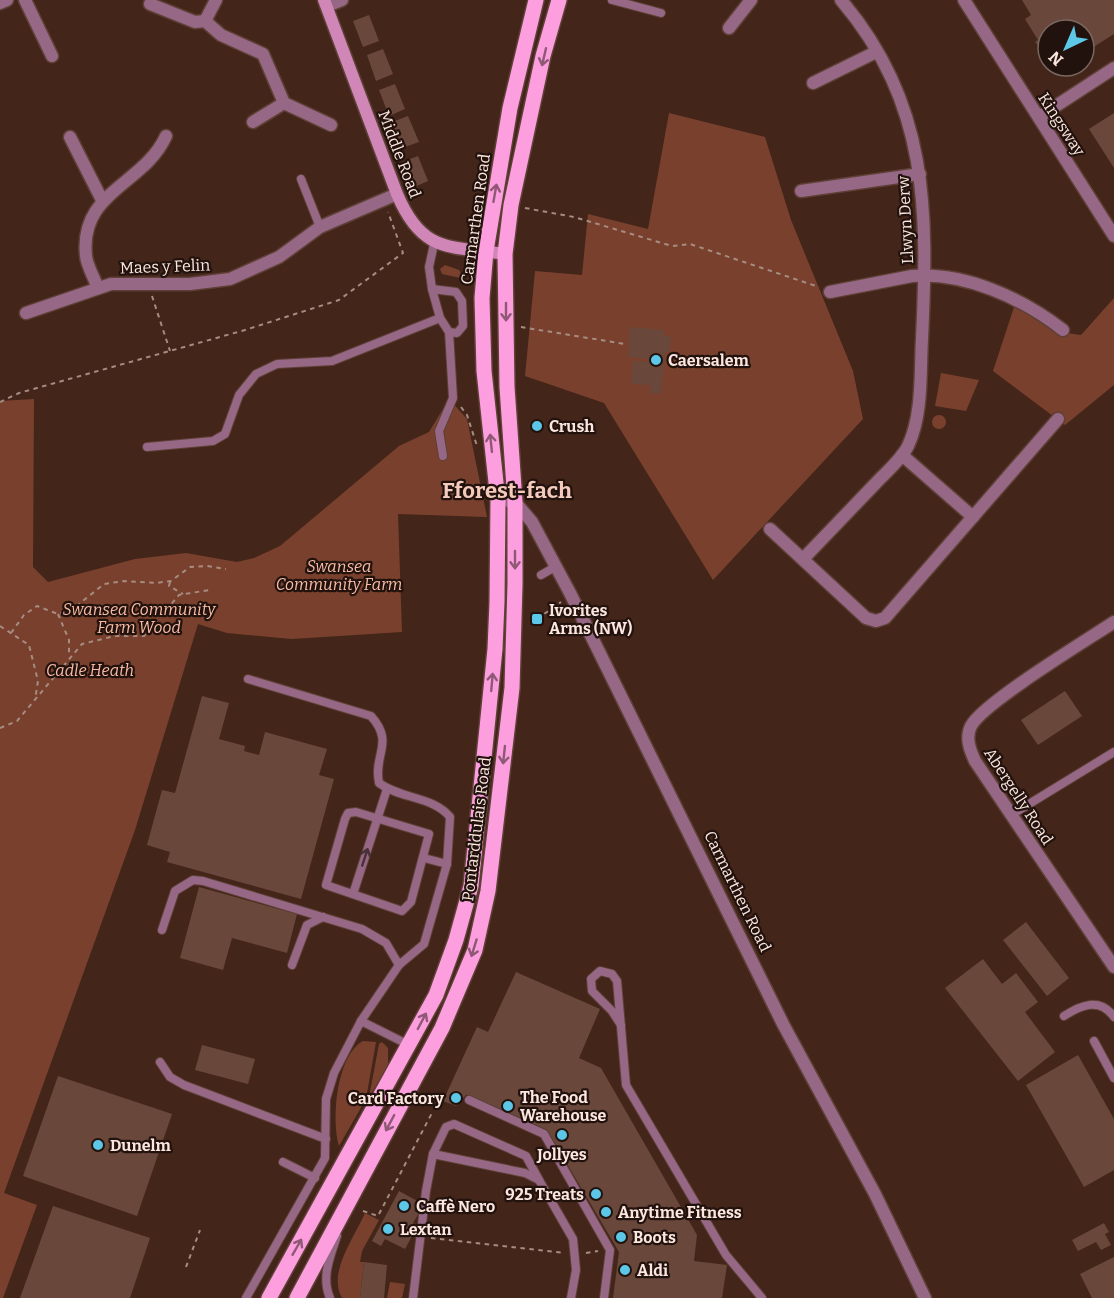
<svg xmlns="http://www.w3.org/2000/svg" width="1114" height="1298" font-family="Bitter,serif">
	<rect width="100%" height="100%" fill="#44251a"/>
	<g fill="#79412d">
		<polygon points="669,113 765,137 791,220 853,371 863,419 713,580 604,403 525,376 535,271 582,275 588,214 648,229"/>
		<polygon points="445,265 459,270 465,279 442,274 440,269"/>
		<polygon points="1114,298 1114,385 1065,425 993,371 1016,301 1067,333 1081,335"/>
		<polygon points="941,373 979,380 966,411 935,406"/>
		<polygon points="34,399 33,567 48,582 135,559 186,553 237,562 254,558 280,546 399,446 429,432 449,399 467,419 487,517 398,514 402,632 292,639 227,633 198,624 135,830 4,1193 37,1205 3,1298 0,1298 0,401"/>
		<circle cx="939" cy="422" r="7"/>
		<path d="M 363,1041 L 376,1042 L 366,1099 L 339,1146 C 331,1120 336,1056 363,1041 Z"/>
		<polygon points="382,1042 388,1048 388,1066 369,1097 379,1044"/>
		<path d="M 365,1213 L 379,1220 L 362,1251 L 360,1262 L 364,1262 L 360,1298 L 342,1298 C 327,1272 355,1237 365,1213 Z"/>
		<polygon points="390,1282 405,1284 402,1298 387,1298"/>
	</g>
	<g fill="#6a473b">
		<polygon points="1022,0 1114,0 1114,34 1084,53 1084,30 1048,30 1048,56 1035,42 1038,40 1025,19 1031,15"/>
		<polygon points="369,15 379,41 363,47 353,21"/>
		<polygon points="383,49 393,74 376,81 367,55"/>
		<polygon points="395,84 405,109 389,116 379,90"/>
		<polygon points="1114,113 1114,168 1089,129"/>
		<polygon points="408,116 419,142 402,148 392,122"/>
		<polygon points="418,156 428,181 412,188 402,162"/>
		<polygon points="630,327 664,330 664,336 671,336 670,352 665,352 661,394 650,393 650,385 631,384 633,361 648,362 648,359 628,357"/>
		<polygon points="1065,691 1082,716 1038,745 1021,720"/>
		<polygon points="202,696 229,703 219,739 245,746 244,751 259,755 265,732 327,749 319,775 334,779 301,899 167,862 170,852 147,845 162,790 175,793"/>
		<polygon points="199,887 297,914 287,953 232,938 223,970 180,958"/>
		<polygon points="1026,922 1069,978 1047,996 1003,940"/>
		<polygon points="983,959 1002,984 1016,973 1038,1002 1025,1012 1055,1052 1018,1081 945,988"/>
		<polygon points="516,972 600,1009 579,1058 601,1068 697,1235 694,1261 727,1265 722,1298 613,1298 619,1252 547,1130 471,1096 466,1095 456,1106 443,1101 477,1027 488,1032"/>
		<polygon points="202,1045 255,1059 248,1084 195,1070"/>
		<polygon points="1078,1055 1114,1119 1114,1170 1084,1187 1026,1085"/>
		<polygon points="58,1076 172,1114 137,1216 23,1176"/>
		<polygon points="399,1191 419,1202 414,1211 419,1213 413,1223 418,1225 405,1249 385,1239 381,1246 372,1241"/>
		<polygon points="53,1206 150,1238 130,1298 20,1298"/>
		<polygon points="1104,1223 1109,1232 1105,1234 1111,1245 1101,1250 1096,1242 1078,1251 1072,1240"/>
		<polygon points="1114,1257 1114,1298 1092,1298 1080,1274"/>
		<polygon points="364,1262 387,1265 384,1298 360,1298"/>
	</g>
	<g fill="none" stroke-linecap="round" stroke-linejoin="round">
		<g stroke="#5e4036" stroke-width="10">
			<g id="lane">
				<polyline points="612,0 661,13"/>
				<polyline points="301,179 320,227"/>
				<polyline points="432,289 429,267 434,244"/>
				<polyline points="147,447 213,441 225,434 239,395 256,374 277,364 332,361 440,318"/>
				<polyline points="443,456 439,431 453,398 449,332 440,318 432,289 456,292 462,301 463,326 457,333 449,332"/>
				<polyline points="541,575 555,567"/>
				<path d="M 248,679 L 371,716 C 395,743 373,754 379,783 C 400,799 433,796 450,817 L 447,864"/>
				<polygon points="356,812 429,834 411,902 402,911 326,885 345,819 348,813"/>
				<polyline points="1011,815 1114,752"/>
				<polyline points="353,894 387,789"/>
				<polyline points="162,930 175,891 193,880 203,881 362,929 386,943 399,965"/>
				<polyline points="292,965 307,925 323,917"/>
				<path d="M 1064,1016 C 1081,1005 1100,997 1114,1017"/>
				<polyline points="361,1021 399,965 424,944 447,864 424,858"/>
				<polyline points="621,1025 612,1011 592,991 591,979 600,971 612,974 617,981 626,1085 726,1255 762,1298"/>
				<polyline points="1094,1041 1114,1078"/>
				<polyline points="160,1062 170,1077 184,1085 326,1139"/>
				<polyline points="469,1100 544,1134 610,1250 604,1298"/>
				<polyline points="433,1154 446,1127 454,1124 526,1156 539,1180"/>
				<polyline points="283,1162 315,1178"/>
				<polyline points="246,1298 325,1158 326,1099 334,1073 361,1021 409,1045"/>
				<path d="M 330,1298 C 321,1277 330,1257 337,1236"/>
				<polyline points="413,1298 426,1191 433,1154 525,1173 539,1180 573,1239 576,1270 571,1298"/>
			</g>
		</g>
		<g stroke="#5e4036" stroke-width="15">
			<g id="street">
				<polyline points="25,0 52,56"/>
				<polyline points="964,0 1114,236"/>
				<polyline points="0,3 7,0"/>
				<polyline points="150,4 195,22 205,21"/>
				<polyline points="327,6 342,0"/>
				<polyline points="205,21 221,35 263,54 284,103 331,125"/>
				<polyline points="205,21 216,0"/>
				<polyline points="729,28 751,0"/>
				<polyline points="813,83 876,52"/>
				<polyline points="1039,117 1114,68"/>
				<polyline points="253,122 284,103"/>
				<polyline points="70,137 102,200"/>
				<polyline points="801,191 920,174"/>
				<path d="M 97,286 C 94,277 87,266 86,256 C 79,191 144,185 166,136"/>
				<path d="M 830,292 L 912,276 C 965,272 1022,298 1063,330"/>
				<polyline points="26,313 111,284 190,284 230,279 279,257 320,227 397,194"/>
				<polyline points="902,455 973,517"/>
				<polyline points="510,502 515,502 532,522 570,593 783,1024 875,1194 925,1298"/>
				<polyline points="770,529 866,618 876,621 885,618 1058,419"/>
				<path d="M 803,559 C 827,534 851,509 875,484 C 886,472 901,460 908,446 C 923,414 920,373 922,339 C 928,211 929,103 841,0"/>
				<path d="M 1114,622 C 1087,640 983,703 971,726 C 965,738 970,750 975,761 L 1114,967"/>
			</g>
		</g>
		<g stroke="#5e4036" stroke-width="15">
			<path id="secondary" d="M 324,0 L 397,194 C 422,253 448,246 505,254"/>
		</g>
		<g stroke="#5e4036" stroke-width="18">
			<g id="primary">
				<polyline points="269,1298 436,995 456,940 471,886 495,649 497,602 498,501 484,371 482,298 486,251 510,108 536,0"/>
				<polyline points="297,1298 442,1028 475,950 488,891 512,688 515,584 515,502 507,387 505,254 511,205 543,56 559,0"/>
			</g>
		</g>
		<g stroke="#a68c83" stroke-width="2" stroke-dasharray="4.5 4.5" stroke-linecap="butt">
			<polyline points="525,208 574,217 672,246 690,244 819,287"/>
			<polyline points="152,296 170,351"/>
			<polyline points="521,327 625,344"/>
			<polyline points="0,402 19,393 245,330 339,300 403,253 388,212"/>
			<polyline points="461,407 467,415 477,446"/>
			<polyline points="170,582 169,586 183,594"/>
			<polyline points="58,614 69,640 69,656"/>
			<polyline points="537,619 561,602"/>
			<polyline points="0,626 29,645 38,681 35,700"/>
			<polyline points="11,633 24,615 37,606 58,614 69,612 104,584 124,581 156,583 171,581 190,567 207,566 226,569"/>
			<polyline points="0,728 17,721 82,644 115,636 144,636 179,595 209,590"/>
			<polyline points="363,1211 378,1216 433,1111"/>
			<polyline points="431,1238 565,1253"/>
			<polyline points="586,1253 598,1251"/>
			<polyline points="186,1267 200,1230"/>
		</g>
		<use href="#lane" stroke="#966886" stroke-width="8"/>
		<use href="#street" stroke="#966886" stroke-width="12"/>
		<use href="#secondary" stroke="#d087b8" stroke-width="12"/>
		<use href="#primary" stroke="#fd9ede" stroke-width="15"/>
	</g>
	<defs><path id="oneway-shaft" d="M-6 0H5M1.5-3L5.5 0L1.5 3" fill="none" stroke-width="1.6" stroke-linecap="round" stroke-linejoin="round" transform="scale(1.5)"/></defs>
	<g stroke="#8f5876">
		<use href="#oneway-shaft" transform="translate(544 57) rotate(103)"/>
		<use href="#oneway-shaft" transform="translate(495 193) rotate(-80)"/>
		<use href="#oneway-shaft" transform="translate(506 312) rotate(90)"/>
		<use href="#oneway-shaft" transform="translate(491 443) rotate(-96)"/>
		<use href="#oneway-shaft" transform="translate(515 560) rotate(90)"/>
		<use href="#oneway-shaft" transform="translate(492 682) rotate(-85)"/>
		<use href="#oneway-shaft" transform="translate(504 755) rotate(96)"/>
		<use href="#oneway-shaft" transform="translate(474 948) rotate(107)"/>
		<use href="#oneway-shaft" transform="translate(422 1021) rotate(-62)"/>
		<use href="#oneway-shaft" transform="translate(390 1123) rotate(118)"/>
		<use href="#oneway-shaft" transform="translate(297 1247) rotate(-60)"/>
	</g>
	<use stroke="#4a3037" href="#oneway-shaft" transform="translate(365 857) rotate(-72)"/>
	<g fill="#5cc7e7" stroke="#21120d" stroke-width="2">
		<circle cx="656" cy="360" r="6"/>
		<circle cx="537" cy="426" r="6"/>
		<rect x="531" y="613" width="12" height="12" rx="3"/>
		<circle cx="456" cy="1098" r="6"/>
		<circle cx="508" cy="1106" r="6"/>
		<circle cx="562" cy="1135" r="6"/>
		<circle cx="98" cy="1145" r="6"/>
		<circle cx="596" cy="1194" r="6"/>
		<circle cx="404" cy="1206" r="6"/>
		<circle cx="606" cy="1212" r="6"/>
		<circle cx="388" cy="1229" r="6"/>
		<circle cx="621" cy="1237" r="6"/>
		<circle cx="625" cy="1270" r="6"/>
	</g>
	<g text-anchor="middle" stroke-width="4.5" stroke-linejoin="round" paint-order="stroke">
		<g font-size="16" fill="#fce6df" stroke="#21120d">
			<text transform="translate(1062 124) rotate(57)" y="6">Kingsway</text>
			<text transform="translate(400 154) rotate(69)" y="6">Middle Road</text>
			<text transform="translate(475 219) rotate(-82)" y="6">Carmarthen Road</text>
			<text transform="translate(905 220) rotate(-93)" y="6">Llwyn Derw</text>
			<text transform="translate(165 266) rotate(-2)" y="6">Maes y Felin</text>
			<text transform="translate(1019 796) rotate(57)" y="6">Abergelly Road</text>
			<text transform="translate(476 829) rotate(-83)" y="6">Pontarddulais Road</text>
			<text transform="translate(738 891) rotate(64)" y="6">Carmarthen Road</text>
		</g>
		<g font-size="16" font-weight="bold" fill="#fce6df" stroke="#21120d" text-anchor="start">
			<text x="668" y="366">Caersalem</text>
			<text x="549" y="432">Crush</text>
			<text x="549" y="616">Ivorites<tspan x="549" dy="18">Arms (NW)</tspan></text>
			<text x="520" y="1103">The Food<tspan x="520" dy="18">Warehouse</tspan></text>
			<text x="444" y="1104" text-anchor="end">Card Factory</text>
			<text x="110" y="1151">Dunelm</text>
			<text x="562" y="1160" text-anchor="middle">Jollyes</text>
			<text x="584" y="1200" text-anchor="end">925 Treats</text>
			<text x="416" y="1212">Caffè Nero</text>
			<text x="618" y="1218">Anytime Fitness</text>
			<text x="400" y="1235">Lextan</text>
			<text x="633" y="1243">Boots</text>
			<text x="637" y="1276">Aldi</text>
		</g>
		<g font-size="16" font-style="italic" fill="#f9bba5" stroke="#21120d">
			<text x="339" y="572">Swansea<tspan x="339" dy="18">Community Farm</tspan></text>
			<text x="139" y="615">Swansea Community<tspan x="139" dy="18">Farm Wood</tspan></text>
			<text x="90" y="676">Cadle Heath</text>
		</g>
		<g font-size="22" font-weight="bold" fill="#f4cabc" stroke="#21120d">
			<text x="507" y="498">Fforest-fach</text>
		</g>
	</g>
	<g transform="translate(1066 48) rotate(224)"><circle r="28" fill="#21120d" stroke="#796761" stroke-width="1.5"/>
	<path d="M0-4.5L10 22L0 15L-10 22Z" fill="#5cc7e7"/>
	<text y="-9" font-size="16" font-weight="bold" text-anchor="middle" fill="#fce6df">N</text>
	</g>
</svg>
